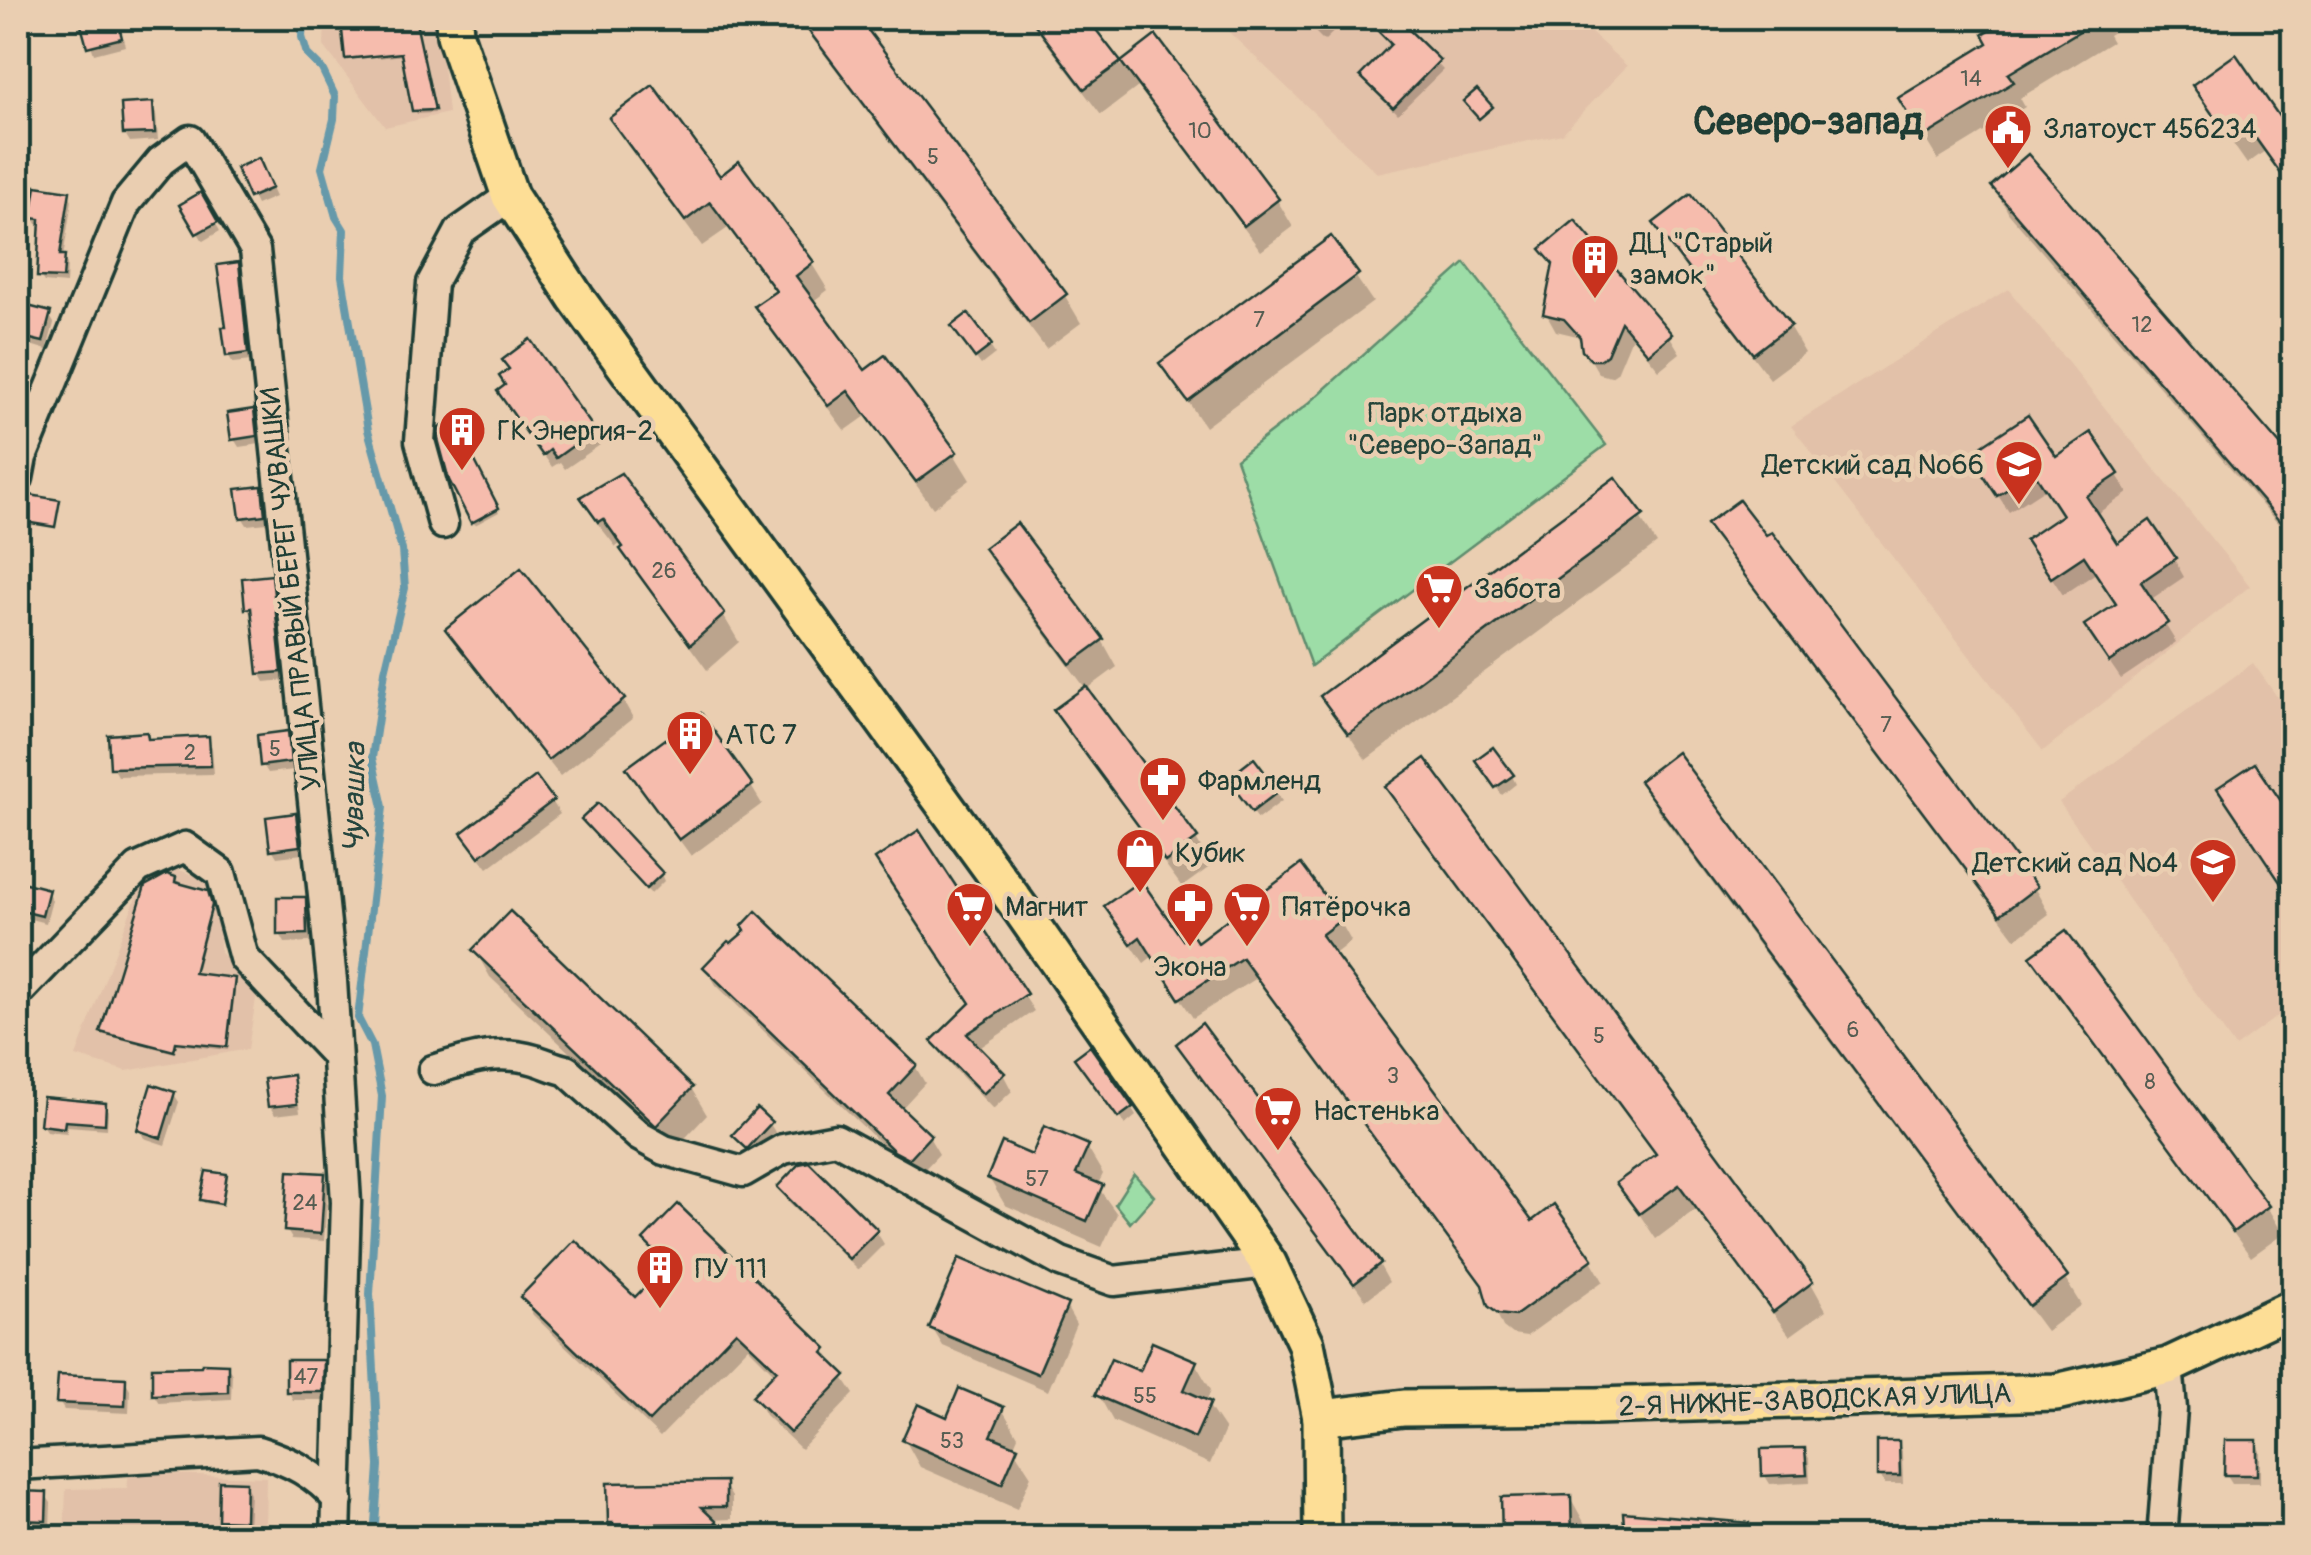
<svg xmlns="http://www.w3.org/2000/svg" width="2311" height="1555" font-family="Pangolin,sans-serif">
	<rect width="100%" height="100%" fill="#eaceb1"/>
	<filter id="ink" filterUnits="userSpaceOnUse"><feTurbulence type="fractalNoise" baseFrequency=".01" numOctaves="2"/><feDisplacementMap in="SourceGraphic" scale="20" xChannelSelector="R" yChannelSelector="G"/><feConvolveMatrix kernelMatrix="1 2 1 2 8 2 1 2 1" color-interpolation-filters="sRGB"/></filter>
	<g filter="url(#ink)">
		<g fill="#e2c1a9">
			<polygon points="325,18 438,18 448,113 385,127 324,46"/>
			<polygon points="1214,18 1575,18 1627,66 1562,134 1377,173"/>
			<polygon points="2008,289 2250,586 2043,751 1791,426"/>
			<polygon points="2253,663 2293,719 2293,1005 2235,1047 2059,802"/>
			<polygon points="150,860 219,884 220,953 258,986 248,1049 126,1071 76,1056"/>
			<polygon points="129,1473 266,1477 265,1537 64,1538 66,1489 127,1488"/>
		</g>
		<g fill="#9ddda7" stroke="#5e8d6e" stroke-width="2.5">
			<polygon points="1465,263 1606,445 1311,666 1236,459 1308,404"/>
			<polygon points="1134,1174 1154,1196 1130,1223 1115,1204"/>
		</g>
		<g fill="#0003">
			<polygon points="82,18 118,18 125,46 94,54"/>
			<polygon points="416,18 417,28 435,113 417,114 415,110 404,55 377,58 376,55 381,19"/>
			<polygon points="797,18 856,18 1065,296 1081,323 1046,349"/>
			<polygon points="1028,18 1084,18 1120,66 1155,39 1277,200 1293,227 1261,251 1138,87 1101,115"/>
			<polygon points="1301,18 1348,18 1324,41"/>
			<polygon points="1364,18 1423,18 1408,32 1443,70 1398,114 1363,76 1393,46"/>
			<polygon points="2015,18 2136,18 2108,35 2112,42 2020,98 2025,107 1938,160 1901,99 1991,44 1986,35"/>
			<polygon points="151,104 156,113 158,140 130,142 125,134"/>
			<polygon points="2209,110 2285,129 2294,123 2294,192 2265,151 2247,164"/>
			<polygon points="612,118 719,180 739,165 812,264 828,290 812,302 865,373 954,454 970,480 933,508 866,416 845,431 773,334 758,307 776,293 728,228 702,246 627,145"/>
			<polygon points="263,170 275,197 256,205 252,197"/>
			<polygon points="1994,187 2294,465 2294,542 2009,214"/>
			<polygon points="68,193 72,200 63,258 67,264 66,284 44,282 40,276 43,225 37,224 33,217"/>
			<polygon points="200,196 220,231 203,241 182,206"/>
			<polygon points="1656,224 1789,326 1805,353 1770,379 1672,250"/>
			<polygon points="1330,239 1373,302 1205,427 1163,364"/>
			<polygon points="1543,250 1669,335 1680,353 1659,370 1632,337 1617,373 1611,377 1599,374 1577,336 1556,331 1546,313 1554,269"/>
			<polygon points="237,265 242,273 251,361 233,363 228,355 228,329"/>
			<polygon points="49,315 54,323 47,350 24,343 19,335"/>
			<polygon points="959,335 990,346 995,354 981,365"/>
			<polygon points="18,380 25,382 30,390 21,419 18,418"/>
			<polygon points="508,405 593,432 600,445 565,469 560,462 552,467"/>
			<polygon points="253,412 258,420 260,444 239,447 234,439"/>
			<polygon points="453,424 499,512 475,525 451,479"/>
			<polygon points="2055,459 2117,475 2128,493 2095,515 2116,546 2174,559 2184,577 2150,600 2176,642 2121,679 2097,644 2118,605 2096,573 2063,595 2039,558 2064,516 2046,488 2009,512 1983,473"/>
			<polygon points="1615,480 1657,544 1366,760 1323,697"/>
			<polygon points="261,488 266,497 268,523 247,525 242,517"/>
			<polygon points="583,498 723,615 739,642 707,670 639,577 620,544 616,547 598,524"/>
			<polygon points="1709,525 1766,539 1771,535 2035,889 2049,914 2016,939 1724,550"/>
			<polygon points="987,549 1102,640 1117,667 1086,690 1196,839 1211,866 1182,887 1072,737 1056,711 1086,689 1002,576"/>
			<polygon points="270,577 275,586 285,680 265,682 260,673 252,616 247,608"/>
			<polygon points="448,630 623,700 633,718 560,776 458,648"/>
			<polygon points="287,733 291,742 294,770 268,773 263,765"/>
			<polygon points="146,735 150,742 207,739 212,747 214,774 118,776 113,767"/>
			<polygon points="1254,762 1282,801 1258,819 1235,788"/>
			<polygon points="1483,769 1512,776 1516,784 1502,795"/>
			<polygon points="1642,782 2065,1279 2081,1305 2046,1331 1657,809"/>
			<polygon points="640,786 751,786 762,804 691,856"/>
			<polygon points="1388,788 1811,1283 1826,1310 1790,1336 1696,1209 1656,1239 1619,1184 1657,1156 1404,814"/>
			<polygon points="552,801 560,814 488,868 472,847"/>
			<polygon points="294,816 299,824 303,854 277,857 272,849"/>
			<polygon points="588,826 661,874 664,881 651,894"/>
			<polygon points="919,834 1034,1011 978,1049 1003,1074 1012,1091 993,1109 943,1057 934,1041 972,1004"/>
			<polygon points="174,879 176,885 208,897 212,910 195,976 234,980 236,983 228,1050 177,1044 175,1053 105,1035 103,1032"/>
			<polygon points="19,884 47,892 52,900 46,923 18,916"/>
			<polygon points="304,899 309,908 310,942 285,943 280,934"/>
			<polygon points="1340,921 1351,941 1333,955 1531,1225 1591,1260 1603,1281 1527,1336 1512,1334 1503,1327 1487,1292 1256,978 1193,1018 1153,956 1144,963 1119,927 1196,946"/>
			<polygon points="731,947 915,1066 925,1083 901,1109 929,1137 939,1154 919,1175 906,1168 716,985 706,968"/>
			<polygon points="475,950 691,1088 707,1115 673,1151 490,977"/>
			<polygon points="2034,957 2267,1207 2283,1234 2251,1257 2049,984"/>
			<polygon points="1190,1062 1379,1264 1389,1282 1366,1300"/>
			<polygon points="1082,1067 1131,1108 1136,1116 1125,1125"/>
			<polygon points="291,1077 296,1086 300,1112 275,1115 270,1107"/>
			<polygon points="174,1094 179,1102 165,1145 144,1138 139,1129"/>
			<polygon points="2294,1103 2294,1132 2281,1111"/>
			<polygon points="105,1105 108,1111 107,1129 67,1126 67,1133 46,1131 42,1125"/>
			<polygon points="770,1124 775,1132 752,1156 735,1136"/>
			<polygon points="1087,1147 1103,1174 1097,1186 1117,1214 1102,1247 1005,1205 989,1178 1033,1158"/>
			<polygon points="323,1175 328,1184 324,1241 292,1239 287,1231"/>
			<polygon points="226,1177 223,1206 204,1203 202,1200"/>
			<polygon points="780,1187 876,1231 884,1244 858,1270 787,1200"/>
			<polygon points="646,1241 825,1350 854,1394 801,1449 765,1415 755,1397 776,1375 748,1347 660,1437 533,1315 523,1297 635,1301 667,1268"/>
			<polygon points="1066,1306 1076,1324 1048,1391 943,1346 932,1328"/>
			<polygon points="322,1363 327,1371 326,1400 293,1400 288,1391"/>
			<polygon points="1195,1363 1211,1390 1206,1402 1225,1430 1210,1464 1113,1421 1098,1394 1141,1374"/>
			<polygon points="227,1366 232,1374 231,1399 159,1403 154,1395"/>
			<polygon points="125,1380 130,1389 129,1413 64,1410 59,1402"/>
			<polygon points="1002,1409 1018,1436 1013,1448 1031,1476 1017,1509 920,1467 905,1440 948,1420"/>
			<polygon points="1898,1443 1902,1451 1903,1484 1885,1484 1880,1476"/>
			<polygon points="2255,1443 2260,1451 2260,1483 2232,1483 2227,1475"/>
			<polygon points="1804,1450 1809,1458 1810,1482 1770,1484 1765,1476"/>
			<polygon points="245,1484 250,1493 248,1528 225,1527 220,1519"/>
			<polygon points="724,1484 732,1497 732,1519 711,1520 723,1536 616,1538 610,1523"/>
			<polygon points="18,1494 46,1495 51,1503 50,1528 20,1528"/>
			<polygon points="1570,1497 1585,1524 1585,1538 1504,1538"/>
		</g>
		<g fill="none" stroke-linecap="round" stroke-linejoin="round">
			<polyline stroke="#69a" stroke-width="8" points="303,18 302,37 307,54 322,69 335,96 334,119 322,168 336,217 344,230 342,276 368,430 402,550 405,588 385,671 372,758 383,807 358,1018 372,1045 382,1096 370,1294 379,1466 374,1538"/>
		</g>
		<g fill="#f6bcad" stroke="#1f3d34" stroke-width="2.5">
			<polygon points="79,18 117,18 122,38 87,47"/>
			<polygon points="368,18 415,18 435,110 412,111 401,53 345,59 341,21"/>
			<polygon points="799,18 859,18 1067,294 1029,323"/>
			<polygon points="1030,18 1087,18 1121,62 1084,89"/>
			<polygon points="1365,18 1397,18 1440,60 1393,108 1360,76 1391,44"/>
			<polygon points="2010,18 2101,18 2008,74 2014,82 1922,138 1898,98 1988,43 1983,34"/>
			<polygon points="1156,35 1279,199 1244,226 1121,62"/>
			<polygon points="2236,54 2285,125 2294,120 2294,192 2249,129 2231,141 2192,85"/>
			<polygon points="653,85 720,176 739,161 814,262 796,276 865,370 885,355 957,452 916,482 848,391 828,406 754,306 776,291 710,202 685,221 609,118"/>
			<polygon points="1477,89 1493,107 1479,119 1463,101"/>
			<polygon points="153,102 155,133 123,134 121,104"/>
			<polygon points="2028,154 2294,461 2294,514 2282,524 1991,186"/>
			<polygon points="259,158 272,188 249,198 236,168"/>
			<polygon points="36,186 70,191 60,255 65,255 63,278 37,277 40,219 31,218"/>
			<polygon points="201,192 218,222 196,234 179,205"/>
			<polygon points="1691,194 1791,325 1753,354 1653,223"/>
			<polygon points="1575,220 1672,334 1648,354 1621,322 1607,355 1600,360 1591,360 1582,351 1580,337 1564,319 1543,314 1553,264 1540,249"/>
			<polygon points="1331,236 1359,274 1188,402 1159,363"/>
			<polygon points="239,262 248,353 226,356 222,327 226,327 217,265"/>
			<polygon points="24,305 51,312 43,342 18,336"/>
			<polygon points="968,313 992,345 975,358 951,326"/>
			<polygon points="530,339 595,430 556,458 550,450 543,456 497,391 505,385 499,376 509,369 502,360"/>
			<polygon points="254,409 257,436 231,440 227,413"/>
			<polygon points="2028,415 2056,456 2091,432 2119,474 2086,496 2117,543 2150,520 2176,558 2141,582 2168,623 2109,662 2084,625 2116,604 2084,556 2051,578 2025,540 2062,515 2034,472 1997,496 1969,454"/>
			<polygon points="454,420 499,508 471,523 449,480 438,439 439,428"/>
			<polygon points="621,473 725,614 690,645 620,549 623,547 603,519 598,522 580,497"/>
			<polygon points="1615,477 1644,515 1348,734 1320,696"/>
			<polygon points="262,486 265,515 240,518 236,489"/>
			<polygon points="30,495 60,500 55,527 25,522"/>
			<polygon points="1739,500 1766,535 1772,532 2037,887 2000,915 1706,524"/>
			<polygon points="1017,523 1104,639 1070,664 984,548"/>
			<polygon points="521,568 625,699 548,760 445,629"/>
			<polygon points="272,575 282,672 258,674 251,608 245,609 242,578"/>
			<polygon points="1086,686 1198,838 1165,862 1053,710"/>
			<polygon points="701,713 753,785 679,840 626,768"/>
			<polygon points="288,731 291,762 260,766 257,735"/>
			<polygon points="147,732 148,739 209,736 211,766 110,768 108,735"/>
			<polygon points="1493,747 1514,775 1495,788 1475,760"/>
			<polygon points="1677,752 2068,1277 2029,1306 1639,781"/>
			<polygon points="1254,758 1279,791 1252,812 1227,779"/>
			<polygon points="1425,758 1813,1282 1773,1312 1679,1185 1639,1214 1616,1183 1656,1154 1385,787"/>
			<polygon points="2255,763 2294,820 2294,903 2217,788"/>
			<polygon points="536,776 554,800 479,857 461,833"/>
			<polygon points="598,803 663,873 646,889 581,819"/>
			<polygon points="296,813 300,846 270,850 266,817"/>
			<polygon points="919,830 1027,994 967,1034 1005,1073 983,1094 931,1041 970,1003 875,859"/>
			<polygon points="1301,864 1342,919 1321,935 1532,1221 1554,1204 1593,1259 1515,1316 1498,1314 1488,1306 1482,1285 1242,958 1179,999 1140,937 1131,944 1104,906 1141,880 1183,940 1192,934 1197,942"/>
			<polygon points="167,874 176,877 175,882 208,891 212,905 194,973 235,978 227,1047 176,1042 174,1051 100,1032 145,886"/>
			<polygon points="18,881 49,889 42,916 18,910"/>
			<polygon points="277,897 306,897 307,934 277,935"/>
			<polygon points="510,911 693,1087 656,1126 472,950"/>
			<polygon points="756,911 917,1065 889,1095 931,1135 909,1159 894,1151 703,967 728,941 731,943 745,931 742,926"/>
			<polygon points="2066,930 2269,1206 2233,1232 2030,956"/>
			<polygon points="1202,1023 1381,1263 1354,1284 1176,1044"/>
			<polygon points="1090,1046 1133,1107 1118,1118 1074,1058"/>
			<polygon points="293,1075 297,1104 268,1107 264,1079"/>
			<polygon points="151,1084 175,1092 161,1138 137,1130"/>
			<polygon points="43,1097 106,1103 105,1124 65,1121 64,1128 40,1125"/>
			<polygon points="757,1108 772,1122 747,1149 732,1135"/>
			<polygon points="1044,1126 1089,1145 1076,1174 1103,1185 1087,1221 987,1178 1002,1142 1032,1155"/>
			<polygon points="809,1162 878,1230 849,1259 777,1187 799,1164"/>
			<polygon points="206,1171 227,1174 222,1204 200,1200"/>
			<polygon points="288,1171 325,1173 321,1234 284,1231"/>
			<polygon points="678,1204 827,1348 823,1353 846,1375 790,1433 752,1396 777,1370 736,1331 649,1421 520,1297 575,1240 635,1297 667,1264 643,1240"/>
			<polygon points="959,1258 1068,1304 1038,1374 929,1328"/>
			<polygon points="1152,1342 1197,1361 1184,1390 1211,1402 1195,1438 1095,1395 1111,1359 1140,1371"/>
			<polygon points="286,1360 324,1360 323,1392 286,1392"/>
			<polygon points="202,1363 228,1364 228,1392 152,1395 152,1367 201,1366"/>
			<polygon points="58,1375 126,1378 125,1406 56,1403"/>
			<polygon points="959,1388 1004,1407 991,1436 1018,1447 1002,1484 902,1440 918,1404 947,1417"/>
			<polygon points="2225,1440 2257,1440 2257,1475 2224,1475"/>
			<polygon points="1877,1441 1899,1441 1900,1476 1877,1476"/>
			<polygon points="1805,1448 1807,1474 1762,1476 1761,1449"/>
			<polygon points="219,1481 246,1482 245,1521 218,1520"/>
			<polygon points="726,1481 726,1507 701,1507 718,1523 648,1524 648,1538 613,1538 613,1523 608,1523 607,1483"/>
			<polygon points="18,1491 47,1492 46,1521 18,1520"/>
			<polygon points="1571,1495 1572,1537 1502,1538 1501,1497"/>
			<polygon points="1623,1512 1749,1523 1748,1538 1625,1538"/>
		</g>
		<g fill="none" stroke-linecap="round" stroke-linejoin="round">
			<g stroke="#1f3d34" stroke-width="35">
				<g id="minor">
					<polyline points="18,478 22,457 126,203 161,161 190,140 255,250 332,981 346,1202 336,1538"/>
					<polyline points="443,524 420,441 432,283 460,231 510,196"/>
					<polyline points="18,993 138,868 185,847 221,873 244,958 336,1055"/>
					<path d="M 433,1070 C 470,1059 497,1049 535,1060 C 546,1063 554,1068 566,1070 L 639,1136 L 664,1150 L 743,1172 L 783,1149 L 836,1139 L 1061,1262 L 1114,1281 L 1268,1263"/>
					<path d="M 18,1465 L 258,1451 C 290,1461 316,1474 338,1500"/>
					<polyline points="2162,1538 2172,1409 2168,1366"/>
				</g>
			</g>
			<g stroke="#1f3d34" stroke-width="42">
				<g id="major">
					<polyline points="454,18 455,35 510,196 576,298 1022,911 1268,1263 1306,1344 1321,1418 1322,1538"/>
					<polyline points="1321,1418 1404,1408 1596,1406 2056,1392 2168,1366 2294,1307"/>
				</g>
			</g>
			<use href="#minor" stroke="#eaceb1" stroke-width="28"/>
			<use href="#major" stroke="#fdde96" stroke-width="35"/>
		</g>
	</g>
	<defs>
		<g id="civic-pin" transform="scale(2.5)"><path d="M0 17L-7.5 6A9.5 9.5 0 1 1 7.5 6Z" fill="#c8321e" stroke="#eaceb1"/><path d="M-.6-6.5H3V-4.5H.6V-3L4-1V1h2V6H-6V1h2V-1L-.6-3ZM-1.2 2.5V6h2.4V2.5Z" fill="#fff"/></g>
		<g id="building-pin" transform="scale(2.5)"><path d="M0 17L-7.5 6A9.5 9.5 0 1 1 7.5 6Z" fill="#c8321e" stroke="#eaceb1"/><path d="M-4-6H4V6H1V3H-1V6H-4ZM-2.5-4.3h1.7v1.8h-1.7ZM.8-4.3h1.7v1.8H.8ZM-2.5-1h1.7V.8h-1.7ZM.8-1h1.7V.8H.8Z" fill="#fff"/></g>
		<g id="school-pin" transform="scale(2.5)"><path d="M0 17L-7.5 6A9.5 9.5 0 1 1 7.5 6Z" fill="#c8321e" stroke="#eaceb1"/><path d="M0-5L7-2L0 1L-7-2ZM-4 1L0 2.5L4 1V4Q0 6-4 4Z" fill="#fff"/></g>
		<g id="supermarket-pin" transform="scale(2.5)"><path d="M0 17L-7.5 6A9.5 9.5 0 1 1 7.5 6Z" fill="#c8321e" stroke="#eaceb1"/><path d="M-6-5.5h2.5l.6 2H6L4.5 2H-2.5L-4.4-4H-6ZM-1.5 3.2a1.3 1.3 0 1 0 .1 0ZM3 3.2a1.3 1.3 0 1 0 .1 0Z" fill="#fff"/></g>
		<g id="pharmacy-pin" transform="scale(2.5)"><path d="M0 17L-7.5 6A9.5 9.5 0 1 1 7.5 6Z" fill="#c8321e" stroke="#eaceb1"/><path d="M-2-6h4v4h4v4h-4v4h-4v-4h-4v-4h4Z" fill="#fff"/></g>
		<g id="shop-pin" transform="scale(2.5)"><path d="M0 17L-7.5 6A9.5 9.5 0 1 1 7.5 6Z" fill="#c8321e" stroke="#eaceb1"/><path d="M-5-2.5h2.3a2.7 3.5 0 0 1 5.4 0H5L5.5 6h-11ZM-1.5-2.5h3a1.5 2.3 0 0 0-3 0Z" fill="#fff"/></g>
	</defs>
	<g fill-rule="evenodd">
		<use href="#civic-pin" x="2008" y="128"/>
		<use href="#building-pin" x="1595" y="258"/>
		<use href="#building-pin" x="462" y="430"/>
		<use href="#school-pin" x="2019" y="464"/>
		<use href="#supermarket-pin" x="1439" y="588"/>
		<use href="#building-pin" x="690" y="734"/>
		<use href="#pharmacy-pin" x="1163" y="780"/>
		<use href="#shop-pin" x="1140" y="852"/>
		<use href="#school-pin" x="2213" y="862"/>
		<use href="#supermarket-pin" x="970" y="906"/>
		<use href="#pharmacy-pin" x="1190" y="906"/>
		<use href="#supermarket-pin" x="1247" y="906"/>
		<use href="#supermarket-pin" x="1278" y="1110"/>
		<use href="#building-pin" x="660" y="1268"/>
	</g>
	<g text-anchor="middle" stroke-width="9" stroke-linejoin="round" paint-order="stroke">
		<g font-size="22" fill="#555d52">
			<text x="1971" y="86">14</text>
			<text x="1200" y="138">10</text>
			<text x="933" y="164">5</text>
			<text x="1259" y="327">7</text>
			<text x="2142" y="332">12</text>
			<text x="664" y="578">26</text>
			<text x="1886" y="732">7</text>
			<text x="275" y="756">5</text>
			<text x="190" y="760">2</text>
			<text x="1853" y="1037">6</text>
			<text x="1599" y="1043">5</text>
			<text x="1393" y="1083">3</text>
			<text x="2150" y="1089">8</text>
			<text x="1037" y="1186">57</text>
			<text x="305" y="1210">24</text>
			<text x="306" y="1384">47</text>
			<text x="1145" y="1403">55</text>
			<text x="952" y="1448">53</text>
		</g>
		<g font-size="28" fill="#1f3d34" stroke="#eaceb1" text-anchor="start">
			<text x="2043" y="138">Златоуст 456234</text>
			<text x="1630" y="252">ДЦ "Старый<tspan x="1630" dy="32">замок"</tspan></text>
			<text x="497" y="440">ГК Энергия-2</text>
			<text x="1984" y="474" text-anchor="end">Детский сад №66</text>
			<text x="1474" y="598">Забота</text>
			<text x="725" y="744">АТС 7</text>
			<text x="1198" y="790">Фармленд</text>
			<text x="1175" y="862">Кубик</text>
			<text x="2178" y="872" text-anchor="end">Детский сад №4</text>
			<text x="1005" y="916">Магнит</text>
			<text x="1282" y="916">Пятёрочка</text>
			<text x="1190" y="976" text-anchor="middle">Экона</text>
			<text x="1313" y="1120">Настенька</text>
			<text x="695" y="1278">ПУ 111</text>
		</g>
		<g font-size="28" fill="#25453a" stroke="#eaceb1">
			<text x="1445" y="422">Парк отдыха<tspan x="1445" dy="32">"Северо-Запад"</tspan></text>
		</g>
		<g font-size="28" fill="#1f3d34" stroke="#eaceb1">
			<text transform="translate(290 589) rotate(-96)" y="10">УЛИЦА ПРАВЫЙ БЕРЕГ ЧУВАШКИ</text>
			<text transform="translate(1815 1399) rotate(-2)" y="10">2-Я НИЖНЕ-ЗАВОДСКАЯ УЛИЦА</text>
		</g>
		<g font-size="30" font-style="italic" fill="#25453e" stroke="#eaceb1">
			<text transform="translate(354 798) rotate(-89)" y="10">Чувашка</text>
		</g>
		<g font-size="38" font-weight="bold" fill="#1f3d34" stroke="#eaceb1">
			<text x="1808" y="134">Северо-запад</text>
		</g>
	</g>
	<rect width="2311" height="1555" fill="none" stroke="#eaceb1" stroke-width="60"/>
	<rect x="30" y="30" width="2251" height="1495" fill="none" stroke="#1f3d34" stroke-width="4" filter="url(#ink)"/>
</svg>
